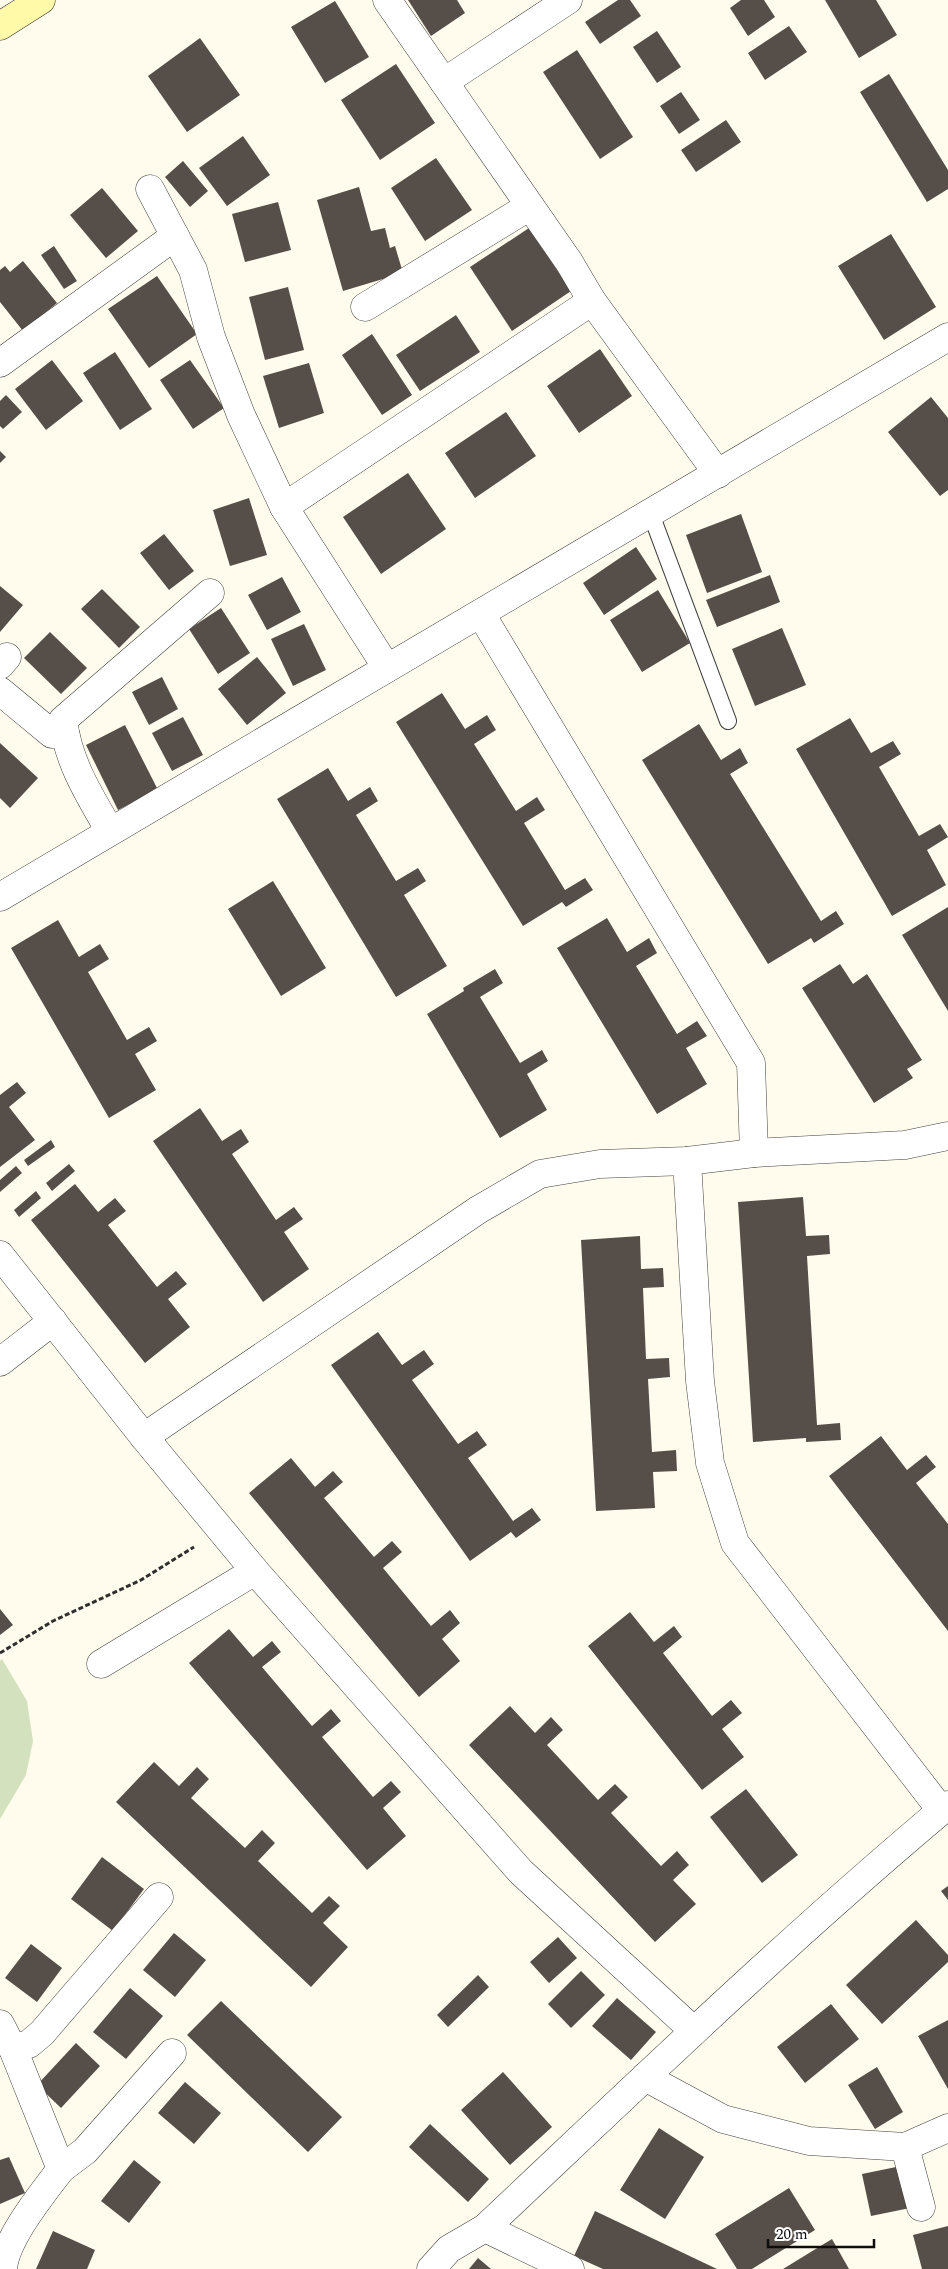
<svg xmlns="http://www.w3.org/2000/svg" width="948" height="2269" font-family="Spectral,serif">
	<rect width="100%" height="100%" fill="#fffced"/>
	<polygon fill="#d4e1be" points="2,1659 27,1701 33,1741 26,1775 0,1819 0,1661"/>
	<g fill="#564f49">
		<polygon points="408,0 457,0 465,13 431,36"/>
		<polygon points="618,0 630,0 641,16 600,44 585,22"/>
		<polygon points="741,0 764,0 775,17 748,36 730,8"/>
		<polygon points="825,0 876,0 897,35 859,58"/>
		<polygon points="335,1 369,57 325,83 291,27"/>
		<polygon points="789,26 807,52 765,80 748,53"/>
		<polygon points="657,31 681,67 657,83 633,47"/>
		<polygon points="200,38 240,95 187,132 148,76"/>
		<polygon points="577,50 633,137 600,159 543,72"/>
		<polygon points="396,64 435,123 380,160 341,100"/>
		<polygon points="889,74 948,170 948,189 927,202 860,92"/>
		<polygon points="681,92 700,120 679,134 660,106"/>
		<polygon points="726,120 741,142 696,172 681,150"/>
		<polygon points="243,136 270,175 227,206 199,168"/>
		<polygon points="436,158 472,210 425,241 391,188"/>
		<polygon points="183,161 208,191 190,207 165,177"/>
		<polygon points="359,187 371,231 385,228 390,248 395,246 403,273 343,291 317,200"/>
		<polygon points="102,188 138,231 106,258 70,215"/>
		<polygon points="278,202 291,250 245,262 232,214"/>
		<polygon points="529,228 571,291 512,331 470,267"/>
		<polygon points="891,234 936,307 884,340 838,266"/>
		<polygon points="54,246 77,281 64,289 41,255"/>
		<polygon points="23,261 57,303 23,331 0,302 0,270 5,266 10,272"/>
		<polygon points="157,276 197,334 149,368 108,309"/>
		<polygon points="288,287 304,350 265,360 249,297"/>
		<polygon points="456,315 480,352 420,391 396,355"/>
		<polygon points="372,334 412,395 382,415 342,355"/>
		<polygon points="600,349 632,396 579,433 547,386"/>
		<polygon points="115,352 152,409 120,430 83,373"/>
		<polygon points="52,360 83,401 46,430 15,389"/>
		<polygon points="190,360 224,408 193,429 160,380"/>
		<polygon points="309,363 324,413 279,428 263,376"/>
		<polygon points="6,395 22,412 3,429 0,426 0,401"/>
		<polygon points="931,397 948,418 948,490 940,496 888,432"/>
		<polygon points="506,412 536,456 475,498 445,453"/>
		<polygon points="0,451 6,457 0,463"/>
		<polygon points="408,473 446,529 381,574 343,517"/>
		<polygon points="249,498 267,555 230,566 213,510"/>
		<polygon points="741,514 762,572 707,593 686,535"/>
		<polygon points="164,534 194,571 169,590 140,553"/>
		<polygon points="636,547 657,579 604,615 583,583"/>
		<polygon points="770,575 780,602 717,627 706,600"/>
		<polygon points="282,577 301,612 267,630 248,595"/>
		<polygon points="0,586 23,605 0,632"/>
		<polygon points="102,589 140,627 119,648 81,609"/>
		<polygon points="658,590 690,643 642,672 610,620"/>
		<polygon points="221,608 250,653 218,674 189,629"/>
		<polygon points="304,624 326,670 293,686 271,639"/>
		<polygon points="782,628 806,685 755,706 732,649"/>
		<polygon points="50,632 87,668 61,694 24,658"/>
		<polygon points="257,657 286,693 247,725 218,689"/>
		<polygon points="162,677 178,709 149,725 132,692"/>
		<polygon points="442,693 465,729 487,715 496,730 474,744 516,811 537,797 545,810 524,823 565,890 585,878 593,890 566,907 562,902 523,926 396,722"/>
		<polygon points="183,717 203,755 172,771 152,733"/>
		<polygon points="850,718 871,753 893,741 901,754 879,767 919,836 940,824 948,837 927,850 946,885 892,916 796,749"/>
		<polygon points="699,724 721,760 740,748 748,763 730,774 821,921 836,911 844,924 814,943 811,938 768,964 642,760"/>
		<polygon points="125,725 158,790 118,810 86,745"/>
		<polygon points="0,743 38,778 10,808 0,798"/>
		<polygon points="328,768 348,801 370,787 378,801 356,815 396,881 418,868 426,881 404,895 447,966 396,997 277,799"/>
		<polygon points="273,881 326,968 281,996 228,909"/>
		<polygon points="948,907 948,1011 902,935"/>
		<polygon points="607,918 627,952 649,938 657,953 636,966 677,1034 697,1021 707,1036 686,1048 707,1084 657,1114 557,948"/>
		<polygon points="58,920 79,957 100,944 109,959 88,972 127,1040 149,1027 157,1041 135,1054 156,1090 109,1118 11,948"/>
		<polygon points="840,964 853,984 867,974 922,1060 907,1069 913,1078 874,1103 802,988"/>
		<polygon points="495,969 503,983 480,997 520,1063 542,1050 548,1061 527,1074 547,1110 500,1138 427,1014 464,991 463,988"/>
		<polygon points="17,1082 26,1093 9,1107 35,1140 0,1167 0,1095"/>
		<polygon points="200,1108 222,1141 241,1129 249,1142 232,1154 276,1220 294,1207 303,1219 284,1232 309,1269 263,1302 153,1141"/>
		<polygon points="51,1140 55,1147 28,1166 24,1160"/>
		<polygon points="69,1164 75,1171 52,1191 46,1183"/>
		<polygon points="16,1166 22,1173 0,1192 0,1180"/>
		<polygon points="75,1184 98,1212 115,1198 126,1211 108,1225 157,1287 176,1271 187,1284 168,1299 190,1327 145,1363 31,1220"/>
		<polygon points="36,1191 41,1198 19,1217 14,1210"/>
		<polygon points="803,1197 806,1236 829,1235 830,1254 807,1256 817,1425 840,1423 841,1440 806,1442 806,1438 753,1442 738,1202"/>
		<polygon points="640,1236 641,1269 663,1268 664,1287 643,1288 646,1359 669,1358 670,1377 648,1379 652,1452 676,1450 677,1471 653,1472 655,1508 596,1511 581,1240"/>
		<polygon points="378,1332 402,1365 424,1350 434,1364 412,1380 458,1444 477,1431 487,1445 468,1458 513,1521 532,1508 541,1520 516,1538 511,1532 470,1561 331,1365"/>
		<polygon points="881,1436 907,1470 926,1455 936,1467 916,1483 948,1524 948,1631 829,1476"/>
		<polygon points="291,1458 315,1487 333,1471 343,1482 324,1498 374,1557 392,1541 402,1552 383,1568 431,1626 450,1610 460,1623 442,1639 460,1661 419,1697 249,1493"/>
		<polygon points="0,1609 13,1625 0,1635"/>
		<polygon points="630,1612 654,1642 674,1626 682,1637 663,1653 712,1716 731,1700 742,1713 722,1729 744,1757 702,1790 588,1646"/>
		<polygon points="229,1629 253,1657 272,1641 281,1652 262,1667 312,1726 331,1709 341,1721 322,1737 373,1797 391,1781 401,1792 383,1808 406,1836 367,1870 189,1663"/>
		<polygon points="510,1706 535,1733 551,1717 563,1730 547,1745 598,1800 615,1784 628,1797 611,1813 661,1866 677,1851 689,1865 673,1880 696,1904 655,1942 469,1745"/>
		<polygon points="154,1762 179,1786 197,1767 209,1779 191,1798 245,1848 262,1830 275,1843 258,1861 312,1913 329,1896 340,1906 323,1923 348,1947 311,1987 116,1802"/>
		<polygon points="746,1789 798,1855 762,1883 710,1817"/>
		<polygon points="102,1857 144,1889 113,1931 71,1899"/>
		<polygon points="948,1886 948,1900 941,1891"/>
		<polygon points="916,1920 948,1955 948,1962 882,2024 846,1985"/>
		<polygon points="174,1933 206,1960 175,1997 143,1970"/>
		<polygon points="558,1937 577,1958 549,1983 530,1962"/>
		<polygon points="31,1944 62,1968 37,2002 5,1978"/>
		<polygon points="581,1971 605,1995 571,2028 548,2004"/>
		<polygon points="478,1975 489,1987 448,2027 437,2015"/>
		<polygon points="130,1988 163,2016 126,2059 93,2032"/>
		<polygon points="617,1998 656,2032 631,2060 592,2026"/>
		<polygon points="221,2001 342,2117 308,2152 187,2035"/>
		<polygon points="831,2004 859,2039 805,2083 777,2047"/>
		<polygon points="948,2020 948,2089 918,2036"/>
		<polygon points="76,2043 100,2066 61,2108 37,2085"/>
		<polygon points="877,2067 903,2112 875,2129 848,2085"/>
		<polygon points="503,2072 552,2127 510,2165 461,2110"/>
		<polygon points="185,2082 221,2113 194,2144 158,2113"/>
		<polygon points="430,2124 489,2179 468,2202 409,2147"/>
		<polygon points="659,2128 704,2157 665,2219 620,2190"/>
		<polygon points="9,2157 25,2193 0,2204 0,2160"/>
		<polygon points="134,2160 161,2182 129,2223 101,2201"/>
		<polygon points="901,2166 910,2208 871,2216 862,2174"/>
		<polygon points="789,2188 815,2230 752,2269 737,2269 715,2234"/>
		<polygon points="595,2211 717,2269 603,2269 574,2256"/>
		<polygon points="948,2226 948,2269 922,2269 913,2235"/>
		<polygon points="53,2231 95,2250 87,2269 36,2269"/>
		<polygon points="832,2239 849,2269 783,2269"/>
		<polygon points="478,2258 491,2269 469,2269"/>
	</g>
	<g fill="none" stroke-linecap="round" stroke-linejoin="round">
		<g stroke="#404040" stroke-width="18">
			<polyline id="lane" points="651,514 728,721"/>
		</g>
		<g stroke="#404040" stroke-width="29">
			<g id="street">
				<polyline points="387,0 569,262 592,301 718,474"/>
				<polyline points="444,82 568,0"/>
				<polyline points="150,189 193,270 211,337 241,415 284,507 387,668"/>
				<polyline points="365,307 530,206"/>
				<polyline points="0,363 175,236"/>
				<polyline points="284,507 592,301"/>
				<polyline points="481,614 751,1063 754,1153"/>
				<polyline points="0,665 7,657"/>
				<polyline points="0,691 52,734 65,733"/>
				<path d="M 110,831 C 89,795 68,762 63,720 L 210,593"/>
				<polyline points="0,897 948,337"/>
				<polyline points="687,1161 700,1381 710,1463 735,1543 941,1810"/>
				<polyline points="0,1255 144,1437 255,1571 521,1872 694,2031"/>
				<polyline points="0,1362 53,1321"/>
				<polyline points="144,1437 478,1210 540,1174 600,1164 687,1161 754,1153 905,1145 948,1136"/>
				<polyline points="101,1664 255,1571"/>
				<path d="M 0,2024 L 13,2049 L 61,2169 C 43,2193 5,2239 3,2269"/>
				<polyline points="13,2049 29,2044 42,2033 159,1897"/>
				<polyline points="645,2077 723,2119 809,2141 905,2147 948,2128"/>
				<polyline points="905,2147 921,2207"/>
				<polyline points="61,2169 85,2151 172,2053"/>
				<polyline points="485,2228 570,2269"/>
				<path d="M 431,2269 L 449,2249 L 485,2228 C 637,2085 788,1939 948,1805"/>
			</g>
		</g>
		<g stroke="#2f2f2f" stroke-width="29">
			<polyline id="secondary" points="0,26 41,0"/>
		</g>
		<polyline stroke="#2f2f2f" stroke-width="3" stroke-dasharray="5 2.5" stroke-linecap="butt" points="0,1653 53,1621 141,1580 194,1547"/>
		<use href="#lane" stroke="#fff" stroke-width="16"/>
		<use href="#street" stroke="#fff" stroke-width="28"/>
		<use href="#secondary" stroke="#fffaa8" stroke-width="28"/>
	</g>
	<path d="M768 2239v8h106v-8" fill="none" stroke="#0d0d0d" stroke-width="2.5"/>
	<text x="776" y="2239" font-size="15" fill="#0d0d0d" stroke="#ffffff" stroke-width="4" paint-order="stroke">20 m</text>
</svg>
